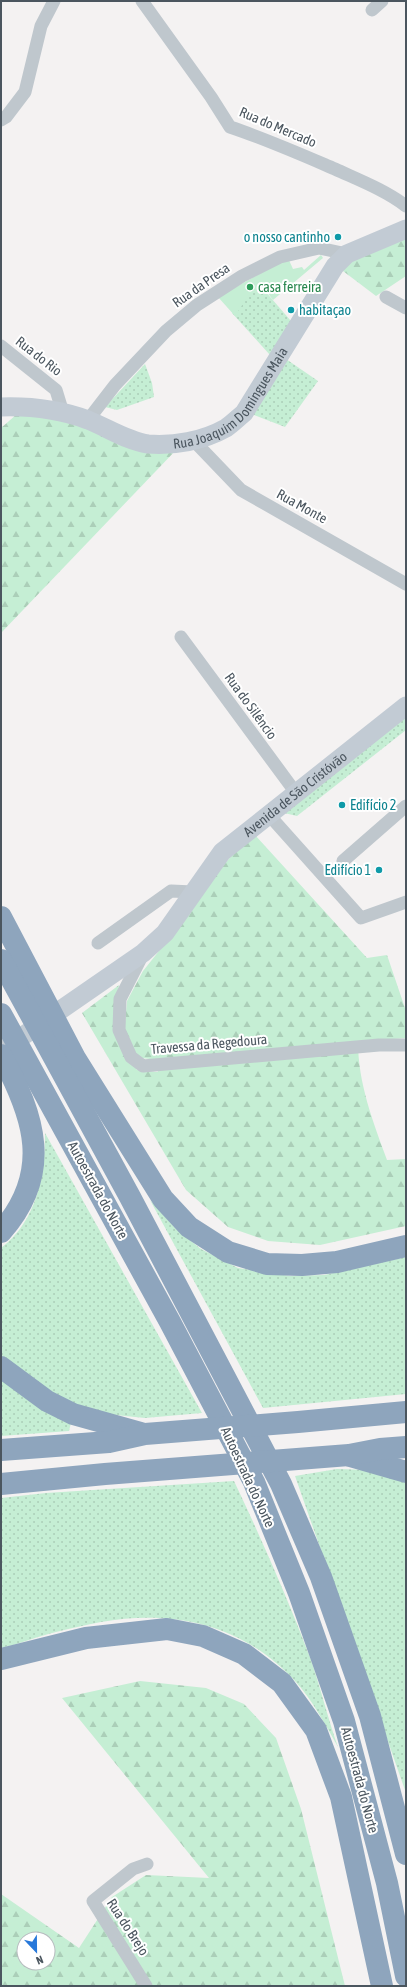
<svg xmlns="http://www.w3.org/2000/svg" width="407" height="1987" font-family="'Asap Condensed',sans-serif">
	<defs>
		<pattern id="grass-dots" width="8" height="8" patternUnits="userSpaceOnUse"><rect width="8" height="8" fill="#c5eed4"/><path d="M2 2h.1M6 6h.1" fill="none" stroke="#abceb8" stroke-width="1.8" stroke-linecap="round"/></pattern>
		<pattern id="forest-firs" width="22" height="20" patternUnits="userSpaceOnUse"><rect width="22" height="20" fill="#c5eed4"/><path d="M5 1l3.5 6h-7zM16 11l3.5 6h-7z" fill="#abceb8"/></pattern>
	</defs>
	<rect width="100%" height="100%" fill="#f4f2f2"/>
	<g fill="url(#grass-dots)">
		<polygon points="253,277 291,321 270,355 232,313"/>
		<polygon points="286,359 318,381 285,427 249,413"/>
		<polygon points="145,364 152,383 154,397 117,410 105,407"/>
		<polygon points="406,717 406,730 297,816 284,813"/>
		<path d="M 45,1133 L 202,1413 L 145,1418 L 106,1414 L 65,1402 L 1,1357 L 1,1248 C 37,1221 45,1175 45,1133 Z"/>
		<polygon points="150,1200 176,1229 201,1249 238,1268 290,1276 324,1275 406,1257 406,1394 263,1408"/>
		<polygon points="1,1379 71,1423 69,1431 1,1436"/>
		<polygon points="337,1469 370,1470 406,1482 406,1793 295,1476"/>
		<path d="M 234,1481 C 262,1540 288,1599 311,1660 C 321,1689 328,1719 338,1747 C 326,1726 312,1699 295,1681 C 244,1625 174,1609 101,1622 C 86,1625 71,1628 56,1632 C 38,1636 20,1644 1,1648 L 1,1498 L 46,1493 Z"/>
	</g>
	<g fill="url(#forest-firs)" fill-rule="evenodd">
		<polygon points="406,234 406,276 376,296 343,271 344,264"/>
		<polygon points="25,407 177,449 1,633 1,428"/>
		<path d="M 255,835 L 367,958 L 387,955 L 406,1011 L 406,1038 L 358,1042 C 358,1083 373,1122 387,1160 L 406,1159 L 406,1226 L 320,1245 L 268,1241 L 228,1227 L 186,1190 L 82,1013 L 119,985 L 113,1031 L 137,1070 L 158,1072 L 150,1059 L 134,1057 L 124,1033 L 127,1001 L 143,971 L 191,911 L 212,879 L 232,855 Z"/>
		<path d="M 140,1681 L 206,1688 L 244,1704 L 276,1738 L 301,1809 L 345,1986 L 1,1986 L 1,1894 L 79,1948 L 112,1897 L 146,1875 L 209,1878 L 62,1698 ZM 24,1939 L 48,1939 L 48,1963 L 24,1963 Z"/>
	</g>
	<polygon fill="#c5eed4" points="321,255 323,258 273,300 263,287 248,296 235,316 218,297 288,258 293,269 302,267 304,270"/>
	<g fill="none" stroke-linecap="round" stroke-linejoin="round">
		<g stroke="#bfc7cd" stroke-width="13">
			<path d="M 142,1 L 211,97 L 230,127 C 266,139 300,154 335,169 C 359,180 385,190 406,206"/>
			<polyline points="372,10 382,1"/>
			<polyline points="1,120 6,117 25,92 41,26 54,1"/>
			<polyline points="386,297 406,308"/>
			<polyline points="1,346 56,390 63,413"/>
			<polyline points="88,420 115,385 166,331 197,305 242,276 280,257 319,248 347,254"/>
			<polyline points="194,441 241,490 406,584"/>
			<polyline points="181,637 296,793"/>
			<polyline points="269,815 361,918 406,902"/>
			<polyline points="343,861 406,806"/>
			<polyline points="98,943 171,891 193,892"/>
			<polyline points="143,954 120,999 119,1030 131,1057 143,1066 379,1045 406,1045"/>
			<polyline points="146,1986 93,1901 133,1869 147,1864"/>
		</g>
		<g stroke="#c2cbd4" stroke-width="19">
			<path id="s1" d="M 1,407 C 31,406 61,410 88,420 C 108,428 127,441 148,444 C 174,446 203,441 226,428 C 232,424 238,418 244,413 L 335,266 L 347,254 L 406,229"/>
			<path id="s2" d="M 4,1049 L 143,953 L 165,933 L 222,852 L 406,706"/>
		</g>
		<g stroke="#8ea5bd" stroke-width="22">
			<polyline points="1,917 75,1058 163,1199 189,1227 228,1252 267,1264 302,1265 337,1262 406,1246"/>
			<polyline points="1,960 130,1197 281,1484 321,1577 370,1716 406,1854"/>
			<polyline points="1,1014 170,1322 254,1482 299,1593 344,1721 387,1883 406,1976"/>
			<path d="M 1,1055 C 35,1117 53,1173 1,1232"/>
			<polyline points="1,1367 47,1401 73,1414 141,1433"/>
			<polyline points="1,1450 109,1442 145,1434 298,1422 406,1412"/>
			<polyline points="350,1456 406,1472"/>
			<polyline points="1,1484 105,1474 349,1455 380,1449 406,1447"/>
			<polyline points="1,1659 86,1638 167,1629 203,1636 244,1654 282,1683 316,1730 341,1797 382,1986"/>
		</g>
	</g>
	<g fill="#0f9aa8" stroke="#fff" stroke-width="1.5">
		<circle cx="338" cy="237" r="4"/>
		<circle cx="291" cy="310" r="4"/>
		<circle cx="342" cy="805" r="4"/>
		<circle cx="379" cy="870" r="4"/>
	</g>
	<circle fill="#2e9e5b" stroke="#fff" stroke-width="1.5" cx="250" cy="287" r="4"/>
	<g text-anchor="middle" stroke-width="4" stroke-linejoin="round" paint-order="stroke">
		<g font-size="14" fill="#4b565f" stroke="#fff">
			<text transform="translate(278 127) rotate(23)" y="5">Rua do Mercado</text>
			<text transform="translate(201 285) rotate(-35)" y="5">Rua da Presa</text>
			<text transform="translate(39 356) rotate(38)" y="5">Rua do Rio</text>
			<text dy="5" stroke="none"><textPath href="#s1" startOffset="256">Rua Joaquim Domingues Maia</textPath></text>
			<text transform="translate(302 506) rotate(29)" y="5">Rua Monte</text>
			<text transform="translate(251 706) rotate(54)" y="5">Rua do Silêncio</text>
			<text dy="5" stroke="none"><textPath href="#s2" startOffset="391">Avenida de São Cristóvão</textPath></text>
			<text transform="translate(209 1044) rotate(-5)" y="5">Travessa da Regedoura</text>
			<text transform="translate(98 1190) rotate(61)" y="5">Autoestrada do Norte</text>
			<text transform="translate(248 1477) rotate(65)" y="5">Autoestrada do Norte</text>
			<text transform="translate(360 1780) rotate(75)" y="5">Autoestrada do Norte</text>
			<text transform="translate(128 1927) rotate(57)" y="5">Rua do Brejo</text>
		</g>
		<g font-size="14" fill="#0d838f" stroke="#fff" text-anchor="end">
			<text x="330" y="242">o nosso cantinho</text>
			<text x="299" y="315" text-anchor="start">habitaçao</text>
			<text x="350" y="810" text-anchor="start">Edifício 2</text>
			<text x="371" y="875">Edifício 1</text>
		</g>
		<g font-size="14" fill="#27864d" stroke="#fff" text-anchor="start">
			<text x="258" y="292">casa ferreira</text>
		</g>
	</g>
	<rect width="407" height="1987" fill="none" stroke="#4b565f" stroke-width="4"/>
	<g transform="translate(36 1951) rotate(158)"><circle r="19" fill="#ffffff" stroke="#b7bbbf"/>
	<path d="M0-3L7 15L0 10L-7 15Z" fill="#2778da"/>
	<text y="-6" font-size="11" font-weight="bold" text-anchor="middle" fill="#4b565f">N</text>
	</g>
</svg>
